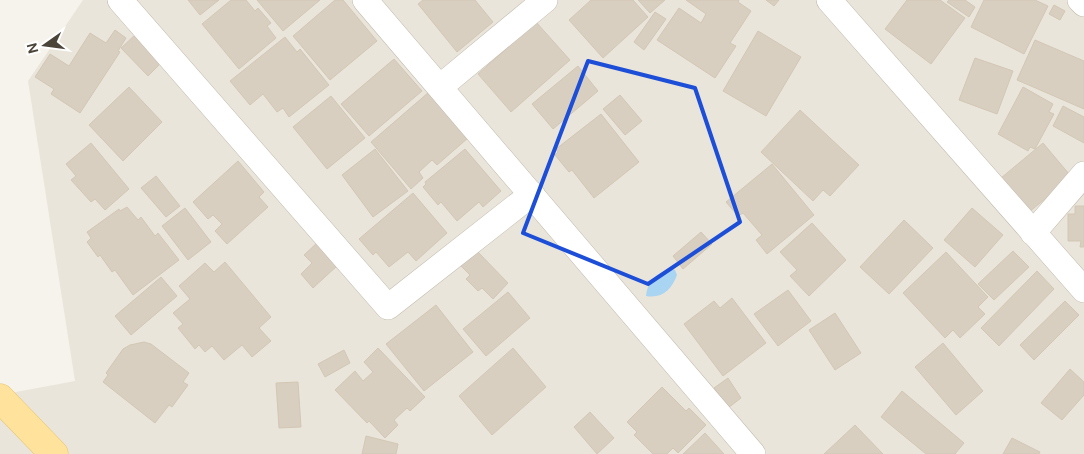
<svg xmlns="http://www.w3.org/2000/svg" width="1084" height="454" font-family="'DM Sans',sans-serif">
	<rect width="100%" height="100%" fill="#f6f3ec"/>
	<polygon fill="#eae5da" points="83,0 1084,0 1084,454 0,454 0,395 75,381 28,81"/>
	<path fill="#a9d4f2" d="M 671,268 L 675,270 L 677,275 C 672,289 662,299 646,296 C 647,281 657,273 671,268 Z"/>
	<g fill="#d8cfc1" stroke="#d3c7b4">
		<polygon points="188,0 219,0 200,15"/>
		<polygon points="231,0 246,0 255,11 258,8 271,23 267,26 276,38 239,69 202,24"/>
		<polygon points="257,0 320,0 283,31"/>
		<polygon points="335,0 343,0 377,41 330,80 293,36"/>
		<polygon points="423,0 475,0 493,22 457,52 418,4"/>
		<polygon points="591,0 633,0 648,17 603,58 569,20"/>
		<polygon points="638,0 665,0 650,13"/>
		<polygon points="686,0 739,0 738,2 751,11 730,43 736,46 715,78 657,40 679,8 701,23 706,14"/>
		<polygon points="766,0 779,0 774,6"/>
		<polygon points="907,0 940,0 965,18 931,64 885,29"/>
		<polygon points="949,0 965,0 975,7 969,17 947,2"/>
		<polygon points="984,0 1035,0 1048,6 1024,54 971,27"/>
		<polygon points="1054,5 1065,11 1060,20 1049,14"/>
		<polygon points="655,12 666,19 644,50 634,42"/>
		<polygon points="536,22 570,60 511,112 478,74"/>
		<polygon points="115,30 126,38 118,51 120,52 80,113 51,94 54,89 35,77 50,54 69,66 90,33 106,43"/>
		<polygon points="758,31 801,57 766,116 723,91"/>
		<polygon points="135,35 161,63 148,76 121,48"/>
		<polygon points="285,37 297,52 300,49 329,85 289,117 283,108 277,112 263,94 250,105 230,81"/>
		<polygon points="1035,40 1084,61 1084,109 1017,80"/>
		<polygon points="975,58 1013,71 997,114 959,100"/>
		<polygon points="394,59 422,91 369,136 341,104"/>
		<polygon points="578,66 598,91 553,129 532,104"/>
		<polygon points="129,87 162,122 123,161 89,125"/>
		<polygon points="1023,87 1053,104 1049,112 1054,114 1035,149 1030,147 1028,151 998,134"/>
		<polygon points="429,92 468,138 437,165 432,160 419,172 423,178 411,189 371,142"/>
		<polygon points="620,95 642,121 625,135 603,109"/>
		<polygon points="331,96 365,138 327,169 293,127"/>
		<polygon points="1063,106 1084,117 1084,143 1053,126"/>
		<polygon points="800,110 859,165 830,196 823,190 813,201 761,152"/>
		<polygon points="601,114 639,162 594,198 572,170 569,172 555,155 558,152 556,149"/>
		<polygon points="91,143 129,189 105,210 95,199 91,202 71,180 76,176 66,164"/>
		<polygon points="1043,143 1075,181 1053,199 1050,195 1029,212 1001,178"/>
		<polygon points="375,149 408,191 373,217 342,175"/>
		<polygon points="465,149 501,191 483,207 479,202 457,221 441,202 438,205 423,187 426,184 425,182"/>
		<polygon points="238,161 264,192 259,197 268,207 227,244 215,231 222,224 213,215 208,219 193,202"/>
		<polygon points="772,164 814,215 767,254 756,240 762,235 743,213 738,216 726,202"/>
		<polygon points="156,176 180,206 166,217 141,188"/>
		<polygon points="413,193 447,233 416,261 408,252 389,267 376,252 373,255 359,239"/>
		<polygon points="1075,206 1084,206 1084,247 1080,247 1081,241 1068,241 1068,214 1075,214"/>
		<polygon points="127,207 138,220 141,217 155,236 158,233 179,260 133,295 115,270 112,272 100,255 98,257 87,242 91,238 87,232 119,209 120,211"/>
		<polygon points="185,208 211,242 188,260 162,226"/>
		<polygon points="972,208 1003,235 975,267 944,240"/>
		<polygon points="904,220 933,248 889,294 860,267"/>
		<polygon points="812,223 846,260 809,296 790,276 797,270 780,252"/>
		<polygon points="701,232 712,244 683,269 673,256"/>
		<polygon points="318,242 338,265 313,288 301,274 312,263 304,255"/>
		<polygon points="477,251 508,283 493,299 482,288 478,291 466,279 470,275 461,266"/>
		<polygon points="1013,251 1029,267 994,300 978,284"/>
		<polygon points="946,252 988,297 978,307 985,314 960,338 953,330 945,338 903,293"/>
		<polygon points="225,262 271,317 259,328 271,341 252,357 242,345 224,360 212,346 205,352 199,345 195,349 178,328 183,324 173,313 190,299 179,286 205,263 214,272"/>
		<polygon points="1037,271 1054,289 999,346 981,328"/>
		<polygon points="161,277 177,296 131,335 115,316"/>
		<polygon points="788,290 811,321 778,346 754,314"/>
		<polygon points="508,292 530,318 486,356 463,329"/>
		<polygon points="732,298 766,343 723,376 684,324 714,301 720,308"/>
		<polygon points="1065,301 1079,315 1034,360 1020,345"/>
		<polygon points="436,305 473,352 424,391 386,344"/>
		<polygon points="835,313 861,353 835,370 809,330"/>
		<polygon points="144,342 151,344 189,373 183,382 188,385 172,407 169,405 155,423 103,382 108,375 106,373 123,349 130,345"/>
		<polygon points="943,343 983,391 956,415 915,367"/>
		<polygon points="378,348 425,397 410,411 407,408 394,420 398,425 385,438 369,421 367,423 335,390 355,371 363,381 373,372 364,362"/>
		<polygon points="513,348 546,387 492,435 459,396"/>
		<polygon points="344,350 350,363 325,377 318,364"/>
		<polygon points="1070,369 1084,382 1084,395 1062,420 1041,403"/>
		<polygon points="728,378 741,398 728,408 714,388"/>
		<polygon points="298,382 301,427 279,428 276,383"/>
		<polygon points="662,387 686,411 689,408 706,425 678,453 673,448 667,454 653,454 634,435 637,432 627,422"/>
		<polygon points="902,391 964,443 955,454 926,454 881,417"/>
		<polygon points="590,412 614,438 597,454 574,427"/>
		<polygon points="855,425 883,454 824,454"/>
		<polygon points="705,433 724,454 683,454"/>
		<polygon points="366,436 398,444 396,454 362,454"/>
		<polygon points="1012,438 1040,452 1039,454 1003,454"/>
	</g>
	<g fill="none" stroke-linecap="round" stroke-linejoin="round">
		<g stroke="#c2bbae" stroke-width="26">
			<g id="street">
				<polyline points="120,0 388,307 532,194"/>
				<polyline points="365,0 753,454"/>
				<polyline points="829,0 1084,290"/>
				<polyline points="1080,0 1084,4"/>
				<polyline points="440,87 545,0"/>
				<polyline points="1033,233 1084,174"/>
			</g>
		</g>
		<g stroke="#e6c16a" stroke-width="29">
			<polyline id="primary" points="0,398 54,454"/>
		</g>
		<use href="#street" stroke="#fff" stroke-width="25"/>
		<use href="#primary" stroke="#ffe39c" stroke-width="28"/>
	</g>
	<path fill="none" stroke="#1d4ed8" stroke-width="4" stroke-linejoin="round" d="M 588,61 L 695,88 L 740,222 L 648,284 L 523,233 Z"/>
	<g transform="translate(45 45) rotate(256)" stroke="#ffffff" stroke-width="4" paint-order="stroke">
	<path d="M0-4L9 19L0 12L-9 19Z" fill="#4b4439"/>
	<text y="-8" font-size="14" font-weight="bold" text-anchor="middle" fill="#4b4439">N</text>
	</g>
</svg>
